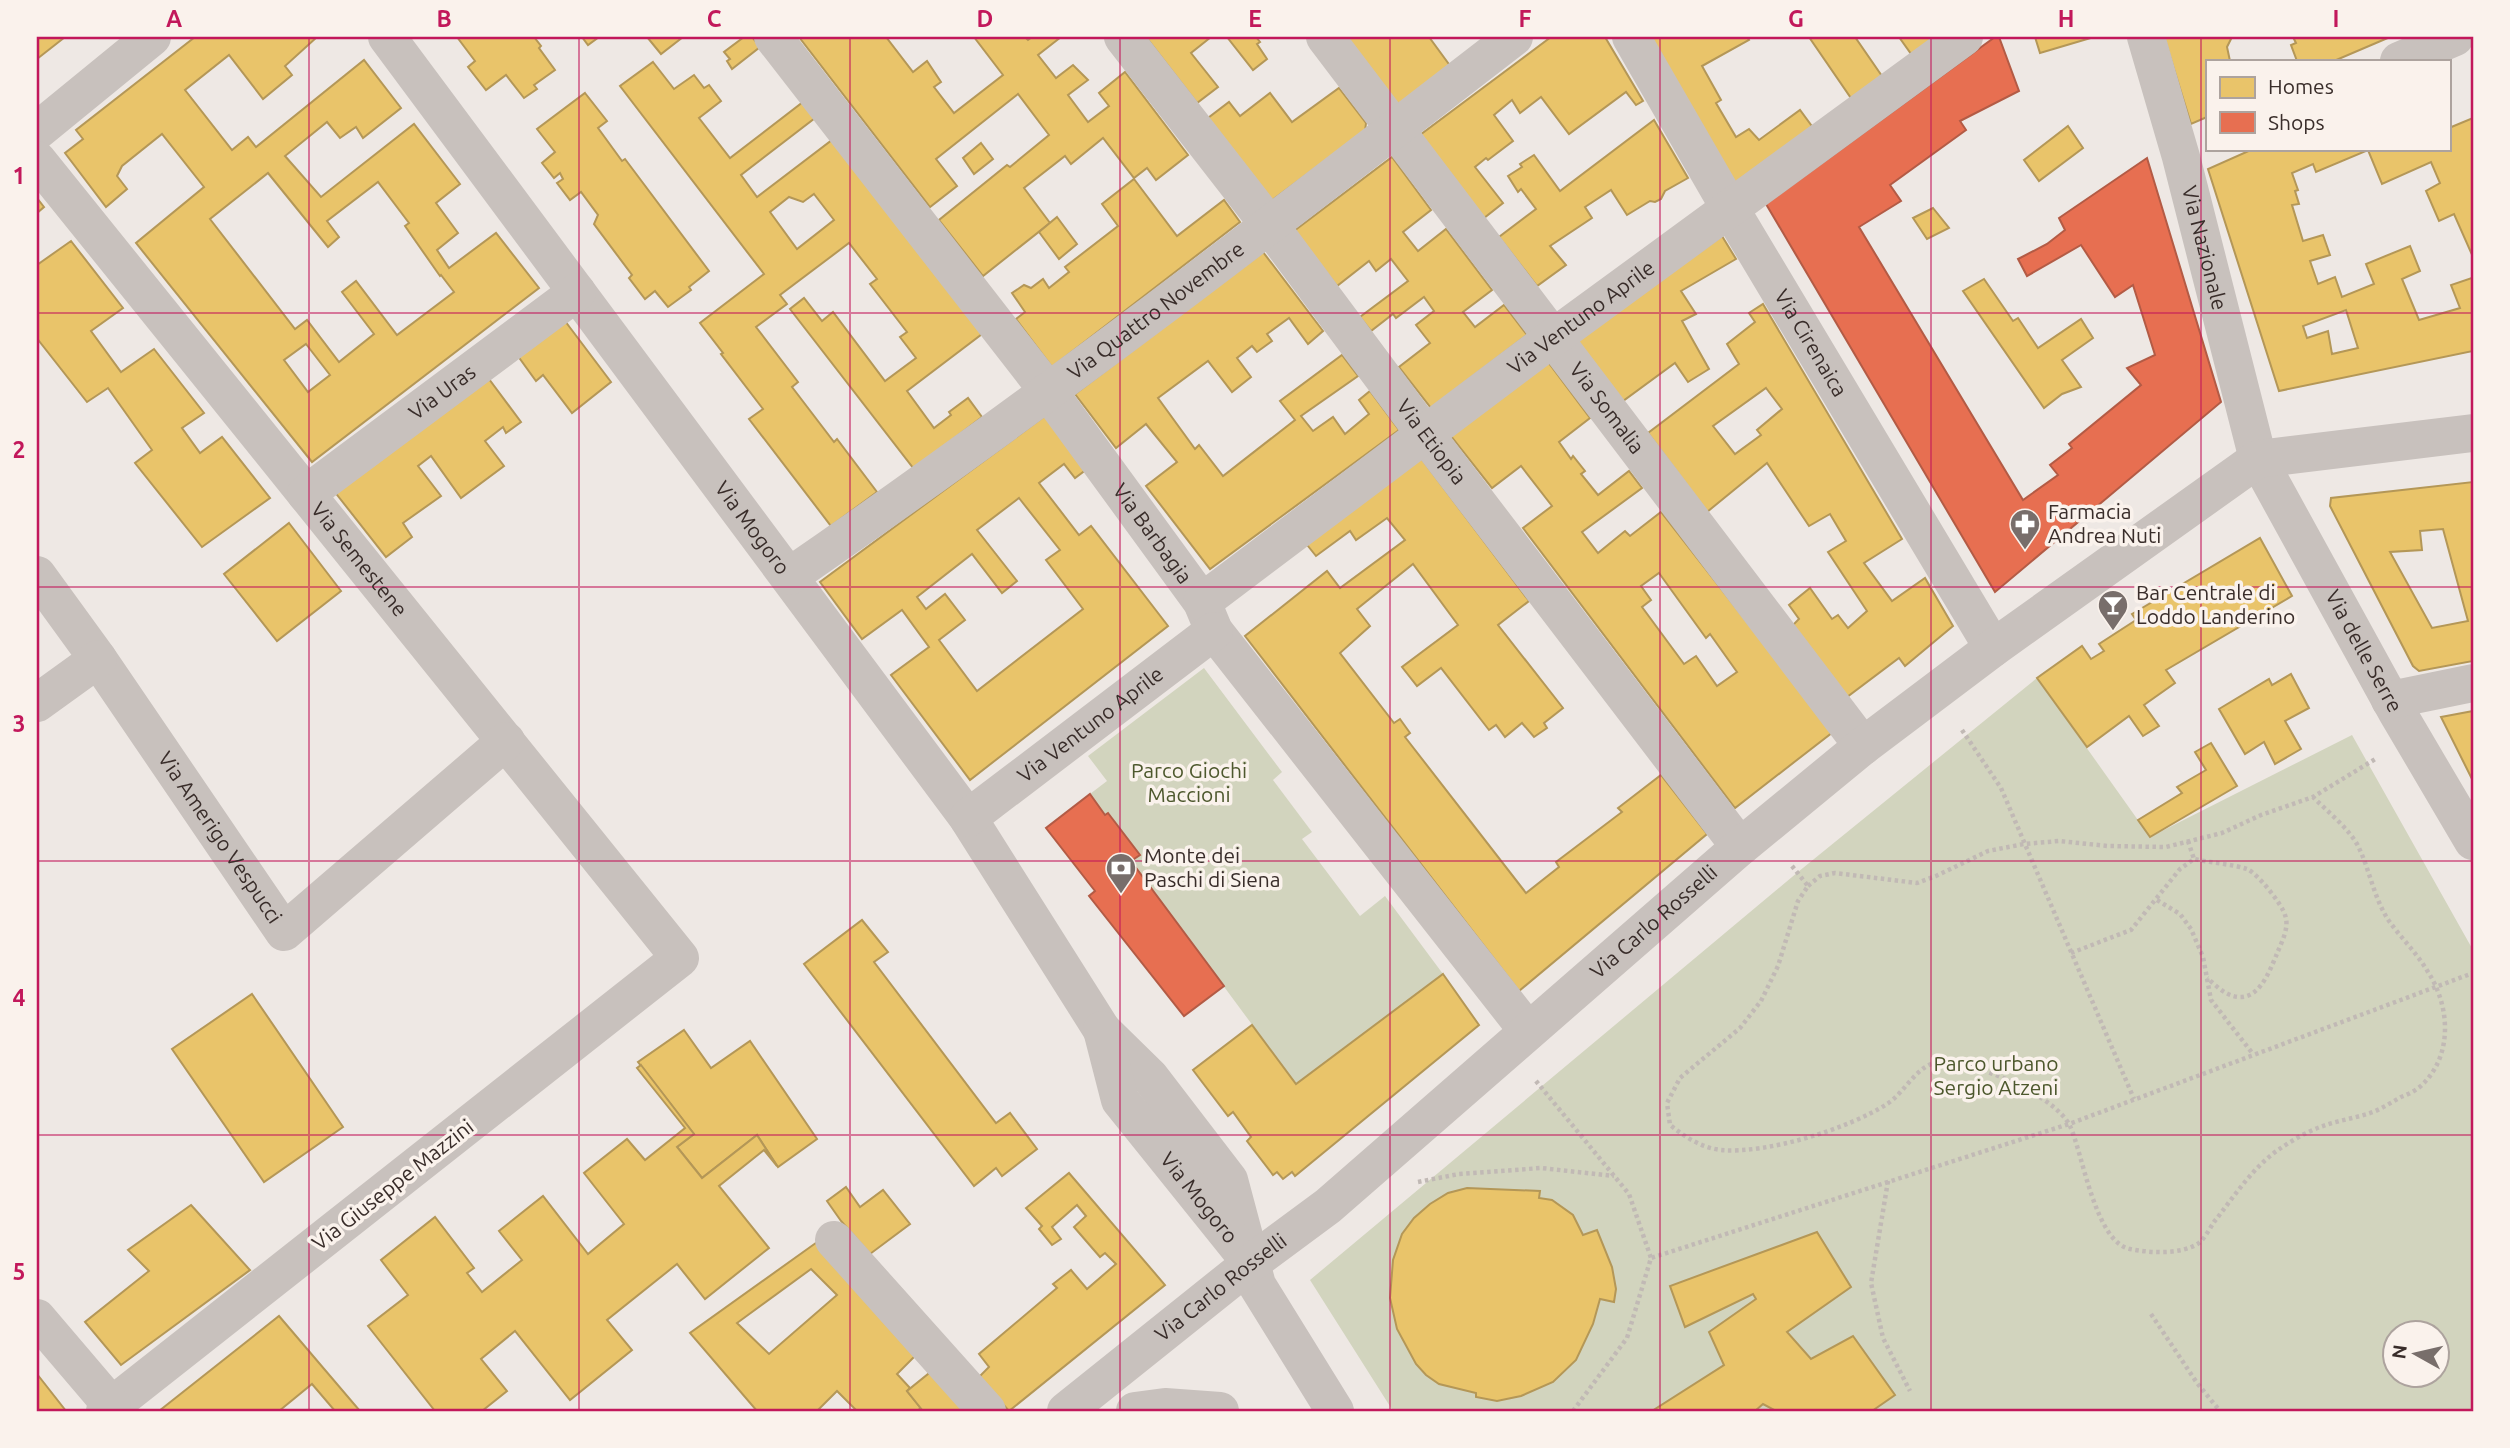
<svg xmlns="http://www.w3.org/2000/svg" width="2510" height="1448" font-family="Ubuntu,sans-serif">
	<rect width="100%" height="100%" fill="#eee8e4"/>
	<g fill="#d2d4be" fill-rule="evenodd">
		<polygon points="1204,668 1282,772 1273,780 1312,832 1302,839 1360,916 1385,896 1443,974 1296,1084 1131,861 1139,854 1109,813 1105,815 1090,794 1107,781 1088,756"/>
		<path d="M 2037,678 L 2150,837 L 2352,735 L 2473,950 L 2473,1411 L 1393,1411 L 1310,1280 L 1798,872 ZM 2394,1332 L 2436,1332 L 2436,1374 L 2394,1374 Z"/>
	</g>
	<g fill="#e9c46a" stroke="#b49757" stroke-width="2" fill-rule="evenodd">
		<polygon points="37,37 65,37 37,59"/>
		<path d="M 195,37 L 317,37 L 285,66 L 292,75 L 263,99 L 229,55 L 185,90 L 232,150 L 248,137 L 256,147 L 364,60 L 401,108 L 363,138 L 356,127 L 340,138 L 327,122 L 285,156 L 321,197 L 414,124 L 460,184 L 436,203 L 458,233 L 437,250 L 449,268 L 496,233 L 539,288 L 312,462 L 136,243 L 204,187 L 162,134 L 122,166 L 117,176 L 127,189 L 106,207 L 65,153 L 83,139 L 76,130 ZM 268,173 L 328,247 L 339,237 L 327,221 L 378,182 L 409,223 L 405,226 L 440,276 L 441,275 L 454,292 L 397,335 L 356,281 L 342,292 L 374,334 L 339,362 L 307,320 L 295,329 L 210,219 ZM 306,344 L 330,375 L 308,392 L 284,360 Z"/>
		<polygon points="457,37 534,37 541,46 539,48 555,70 534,85 537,89 524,98 506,75 486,90 468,67 475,61"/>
		<polygon points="582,37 599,37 588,45"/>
		<polygon points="647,37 683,37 661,54"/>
		<polygon points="744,37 752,37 760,47 732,69 727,61 730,59 724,52"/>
		<polygon points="799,37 886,37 913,72 927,61 941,82 934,87 954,113 1003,75 974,37 1025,37 1028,40 1032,37 1061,37 1038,55 1056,78 1073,65 1088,80 1068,95 1088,122 1109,106 1099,93 1125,72 1188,155 1156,180 1147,168 1134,178 1103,138 1071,164 1065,156 1024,188 1050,223 983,276 939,220 1007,165 1010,167 1049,135 1018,94 936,159 957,186 930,207"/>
		<polygon points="1146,37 1211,37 1191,53 1218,87 1197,103"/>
		<polygon points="1227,37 1256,37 1260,42 1257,44 1267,59 1253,70"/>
		<polygon points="1346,37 1429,37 1451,67 1401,104 1396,103"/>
		<polygon points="1551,37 1605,37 1643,101 1636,105 1626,92 1569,134 1541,97 1520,113 1512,100 1494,115 1513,141 1488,160 1486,158 1475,167 1503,203 1484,218 1420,135"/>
		<polygon points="1648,37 1747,37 1749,40 1702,66 1721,100 1716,103 1736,137 1749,129 1759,140 1800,110 1814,129 1735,186"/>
		<polygon points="1809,37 1855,37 1884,79 1853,101"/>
		<polygon points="1899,37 1943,37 1914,58"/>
		<polygon points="2035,37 2094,37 2040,53"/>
		<polygon points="2164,37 2232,37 2227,47 2230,61 2207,61 2207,117 2191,124"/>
		<polygon points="2293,37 2390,37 2334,61 2297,61 2291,45 2296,43"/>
		<path d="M 653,62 L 674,89 L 694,75 L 704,88 L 709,85 L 721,101 L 699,118 L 730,158 L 803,102 L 815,118 L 741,175 L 757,197 L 832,140 L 982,334 L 907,391 L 934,428 L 951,415 L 949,412 L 968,398 L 982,417 L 914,469 L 790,309 L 804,298 L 822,321 L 833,312 L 885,381 L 916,358 L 900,337 L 907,332 L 870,284 L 877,279 L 849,243 L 780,295 L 787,304 L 756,327 L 798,382 L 792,387 L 834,442 L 837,439 L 877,492 L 831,526 L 749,419 L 763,409 L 721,354 L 723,353 L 700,323 L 764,274 L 620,86 ZM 814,194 L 834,220 L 797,249 L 770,212 L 789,197 L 803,202 Z"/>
		<polygon points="1339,88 1366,123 1365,131 1271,201 1208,118 1229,102 1240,116 1270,93 1292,122"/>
		<polygon points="585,93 607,121 598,128 622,161 625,159 709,271 689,287 691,290 668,307 655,291 645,299 629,278 632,275 594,224 598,215 581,192 570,200 557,183 563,179 560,173 554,178 542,163 555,152 537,129"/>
		<path d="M 2473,118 L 2473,257 L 2454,214 L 2439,221 L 2426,191 L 2440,183 L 2431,162 L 2382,184 L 2368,150 L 2316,172 L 2313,164 L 2292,173 L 2298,190 L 2295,191 L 2299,204 L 2292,205 L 2303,241 L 2323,235 L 2330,255 L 2310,261 L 2318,284 L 2335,277 L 2342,297 L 2374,284 L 2366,264 L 2410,246 L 2420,271 L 2402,279 L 2419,320 L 2460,308 L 2451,285 L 2472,278 L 2473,274 L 2473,351 L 2279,391 L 2208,169 L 2253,149 L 2449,149 L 2449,128 ZM 2346,310 L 2358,348 L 2332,354 L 2328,331 L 2307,338 L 2303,326 Z"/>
		<polygon points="1654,120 1688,178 1665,191 1661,199 1655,202 1650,201 1627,215 1611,190 1585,207 1592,218 1550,246 1566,265 1537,286 1499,237 1536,209 1521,189 1518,192 1508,176 1522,167 1520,164 1534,155 1560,191"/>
		<polygon points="2068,126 2083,148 2039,181 2024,160"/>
		<polygon points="981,143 993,159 974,174 963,158"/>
		<polygon points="1392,157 1431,210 1403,232 1418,251 1446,229 1492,290 1463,312 1475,327 1504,305 1527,335 1431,408 1399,367 1430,343 1416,325 1434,311 1424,297 1396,318 1393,314 1371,331 1360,317 1408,281 1391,259 1376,271 1369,261 1337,286 1294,231"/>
		<polygon points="1134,179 1177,236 1224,200 1240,222 1052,367 1016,319 1025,312 1012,293 1024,285 1031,288 1043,279 1049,288 1069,272 1065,267 1118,226 1102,204"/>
		<polygon points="37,198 44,207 37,213"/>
		<polygon points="1933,208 1949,228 1927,239 1913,218"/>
		<polygon points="1057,217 1077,244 1059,259 1039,232"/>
		<polygon points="1722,236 1736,259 1681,291 1696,314 1682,321 1709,369 1688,382 1675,363 1623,401 1576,340"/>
		<polygon points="71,241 123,308 91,331 121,372 154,349 204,413 182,428 200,453 222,437 270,498 202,547 135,463 152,450 108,388 87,402 39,341 37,343 37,265"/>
		<polygon points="1263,252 1323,331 1308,344 1289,318 1267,334 1272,341 1257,352 1252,346 1237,358 1251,377 1232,392 1208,361 1158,398 1195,449 1199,445 1223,476 1295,420 1280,401 1342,355 1358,376 1301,416 1313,431 1333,417 1345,434 1369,414 1359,400 1370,391 1399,430 1210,569 1146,486 1177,462 1146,424 1116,448 1075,394"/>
		<polygon points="1984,279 2013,321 2018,318 2038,348 2081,319 2093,338 2062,360 2081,387 2062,394 2044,408 1963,291"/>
		<path d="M 1763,304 L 1902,539 L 1864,563 L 1892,601 L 1925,578 L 1953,626 L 1905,666 L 1899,658 L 1847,697 L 1793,625 L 1799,619 L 1789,605 L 1810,588 L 1832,619 L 1838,615 L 1848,628 L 1867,611 L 1828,552 L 1846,541 L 1830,514 L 1809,526 L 1767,463 L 1707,512 L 1648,433 L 1739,364 L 1727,344 L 1755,322 L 1749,313 ZM 1766,388 L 1782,409 L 1757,430 L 1761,435 L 1735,454 L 1713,426 Z"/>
		<polygon points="562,317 611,382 572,413 543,375 536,381 515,352"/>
		<path d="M 1548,362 L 1590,418 L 1559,442 L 1571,459 L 1573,456 L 1585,471 L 1581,474 L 1598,495 L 1629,471 L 1642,488 L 1582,532 L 1598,553 L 1625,531 L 1630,536 L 1661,512 L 1833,732 L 1735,808 L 1523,528 L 1552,506 L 1521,466 L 1492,488 L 1451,436 ZM 1659,573 L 1706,638 L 1710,634 L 1737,672 L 1717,686 L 1696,656 L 1684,664 L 1642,607 L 1651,600 L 1641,586 Z"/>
		<polygon points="486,375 521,422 506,433 503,427 485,441 504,466 461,498 431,456 418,466 441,496 403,523 412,537 386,557 334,491"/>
		<path d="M 1046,415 L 1087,469 L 1075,478 L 1064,464 L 1039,483 L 1079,535 L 1091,526 L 1168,626 L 970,780 L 891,675 L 929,647 L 902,610 L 862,639 L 820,582 ZM 1019,498 L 1060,550 L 1046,560 L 1083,609 L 977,691 L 939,640 L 965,620 L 945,594 L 926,609 L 917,597 L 972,554 L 1002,593 L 1017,581 L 977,530 Z"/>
		<polygon points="1418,454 1529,601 1498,625 1563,708 1544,723 1547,728 1534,737 1522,723 1505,737 1496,725 1489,730 1441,668 1417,686 1402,667 1458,625 1413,564 1357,609 1370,626 1340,653 1394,723 1400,719 1410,733 1405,737 1526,893 1559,867 1556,862 1622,812 1618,808 1661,775 1707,834 1519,991 1245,636 1327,571 1340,588 1405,540 1387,518 1356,540 1350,531 1316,556 1304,541"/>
		<path d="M 2473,482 L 2473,661 L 2419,671 L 2413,666 L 2330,506 L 2331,498 ZM 2443,529 L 2468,621 L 2432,628 L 2390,552 L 2422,550 L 2420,531 Z"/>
		<polygon points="289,523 341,591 277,641 224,574"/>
		<polygon points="2260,538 2292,596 2166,670 2175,683 2144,705 2159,726 2143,736 2129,716 2087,747 2037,678 2082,646 2091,659 2104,651 2099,644 2136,620 2132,614"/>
		<polygon points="2291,674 2309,708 2285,721 2301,749 2275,764 2264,742 2245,754 2219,709 2269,679 2272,685"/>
		<polygon points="2473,711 2473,781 2441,717"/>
		<polygon points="2211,743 2237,786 2150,837 2138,820 2182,793 2177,787 2206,770 2195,752"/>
		<polygon points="862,920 888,952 874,962 996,1123 1010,1113 1037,1149 1002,1176 996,1168 974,1186 804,964"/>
		<polygon points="1443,974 1479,1025 1295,1176 1292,1172 1283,1179 1277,1172 1273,1175 1247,1141 1251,1137 1233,1112 1228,1116 1193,1070 1252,1025 1296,1084"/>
		<polygon points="252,994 343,1127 264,1182 172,1049"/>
		<polygon points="684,1030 711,1068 750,1041 817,1139 778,1167 757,1135 702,1178 677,1147 694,1134 638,1062"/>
		<polygon points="641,1065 694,1134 677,1147 702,1178 757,1135 777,1166 764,1150 719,1186 769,1248 705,1299 677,1264 607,1320 632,1350 570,1400 515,1331 481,1359 507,1391 482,1411 435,1411 368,1326 408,1295 381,1260 435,1217 474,1268 467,1273 482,1292 522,1260 499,1231 543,1196 588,1254 624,1224 584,1173 627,1139 645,1160 685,1128 637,1068"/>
		<polygon points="1069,1173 1165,1285 1009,1411 979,1377 989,1367 979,1354 1057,1288 1053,1284 1071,1270 1087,1289 1116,1264 1105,1253 1100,1257 1074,1227 1086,1216 1077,1205 1052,1227 1061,1239 1052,1245 1039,1229 1042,1226 1026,1208"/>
		<polygon points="846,1187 860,1207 883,1190 910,1224 870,1254 841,1221 827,1201"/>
		<polygon points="1467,1188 1540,1191 1539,1198 1552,1200 1573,1215 1583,1235 1597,1230 1612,1267 1616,1289 1614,1302 1600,1299 1593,1324 1576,1360 1553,1382 1521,1396 1497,1401 1476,1397 1476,1393 1439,1384 1426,1375 1416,1364 1397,1329 1390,1298 1393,1260 1402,1234 1414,1218 1430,1204 1448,1193"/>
		<polygon points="191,1205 250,1270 121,1365 85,1322 149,1271 128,1250"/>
		<polygon points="1817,1232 1851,1287 1787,1332 1811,1359 1853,1336 1895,1395 1872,1411 1776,1411 1763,1404 1755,1411 1652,1411 1724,1365 1709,1332 1756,1299 1753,1294 1685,1327 1670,1286"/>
		<path d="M 820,1240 L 920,1351 L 897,1374 L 910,1388 L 907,1391 L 920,1407 L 919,1411 L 857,1411 L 837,1391 L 817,1411 L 757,1411 L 690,1333 ZM 811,1269 L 837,1295 L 769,1354 L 737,1323 Z"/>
		<polygon points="279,1316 360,1411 335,1411 312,1384 279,1411 159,1411"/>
		<polygon points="933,1370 966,1411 923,1411 907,1391"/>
		<polygon points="37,1374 66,1411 37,1411"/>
	</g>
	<g fill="#e76f51" stroke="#b35b45" stroke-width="2">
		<polygon points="1995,37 1999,37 2019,91 1960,121 1966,130 1890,185 1901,201 1859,227 2023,500 2058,475 2050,465 2072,448 2069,444 2141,385 2127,368 2155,355 2133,285 2115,297 2081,245 2027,276 2018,259 2047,244 2065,230 2059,218 2147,158 2221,402 1995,592 1766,204"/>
		<polygon points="1090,794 1105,815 1108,813 1140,855 1131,861 1224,986 1184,1016 1089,896 1095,891 1046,828"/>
	</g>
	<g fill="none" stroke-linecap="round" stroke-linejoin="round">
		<g stroke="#c1b9b5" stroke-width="4.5" stroke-dasharray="3.5 3.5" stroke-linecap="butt">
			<polyline points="1962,730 2001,788 2134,1099"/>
			<polyline points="2188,841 2194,859"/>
			<path d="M 1792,866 L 1808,886 L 1798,901 L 1778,966 L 1761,1001 L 1740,1028 L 1680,1078 L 1667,1103 L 1670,1125 C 1685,1137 1702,1148 1721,1150 C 1767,1154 1848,1129 1887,1104 C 1905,1093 1918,1062 1941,1062 C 1974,1061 2055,1095 2070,1126 C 2083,1154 2095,1242 2130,1249 C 2150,1253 2181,1255 2199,1243 C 2205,1238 2210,1228 2214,1222 C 2233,1198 2252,1168 2278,1150 C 2291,1141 2308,1131 2323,1126 C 2339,1120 2357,1118 2373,1112 C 2383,1108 2392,1102 2401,1097 C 2409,1094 2417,1090 2423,1084 C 2453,1054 2450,1006 2428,972 C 2417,953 2401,938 2389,921 C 2373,897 2370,869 2357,844 C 2347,827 2327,811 2313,797"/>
			<polyline points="1808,886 1820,876 1835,873 1917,883 1936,876 1988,851 2024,844 2059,841 2108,846 2166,847 2222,833 2261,815 2313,797 2377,758"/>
			<polyline points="2157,900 2180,914 2191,929 2203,957 2211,1000 2253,1054"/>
			<path d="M 2071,953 L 2131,930 L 2180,869 L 2194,859 C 2211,863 2232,864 2247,869 C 2257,873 2282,904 2285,915 C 2290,928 2281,943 2276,956 C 2268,975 2256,1007 2228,994 C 2221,991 2213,983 2207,978"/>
			<polyline points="1536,1081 1629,1194 1651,1258"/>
			<polyline points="1888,1181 1871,1283 1883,1338 1910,1391"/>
			<polyline points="1418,1182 1459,1174 1541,1168 1614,1176"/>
			<polyline points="2151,1314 2197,1383 2220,1411"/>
			<polyline points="1573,1411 1627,1338 1651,1258 2069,1124 2473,973"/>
		</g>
		<g stroke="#c8c1bd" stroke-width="38">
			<path id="s1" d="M 387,37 L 968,818 L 1102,1030 L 1150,1077 L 1229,1180 L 1257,1285 L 1335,1411"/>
			<path id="s2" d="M 773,37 L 1048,391 L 1202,602 L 1214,631 L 1528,1031"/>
			<path id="s3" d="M 1123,37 L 1270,226 L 1425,434 L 1740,847"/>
			<path id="s4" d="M 1325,37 L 1863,746"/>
			<path id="s5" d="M 1631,37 L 1729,207 L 1993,648"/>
			<path id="s6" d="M 2146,37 L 2181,157 L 2258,459 L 2397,712 L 2473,841"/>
			<polyline points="2399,61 2455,37"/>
			<polyline points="37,131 152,37"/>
			<path id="s7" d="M 37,160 L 680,958 L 105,1411"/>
			<path id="s8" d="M 306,494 L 577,292"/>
			<path id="s9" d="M 37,575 L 98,659 L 284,932 L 506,741"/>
			<path id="s10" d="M 790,576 C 1038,405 1276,221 1514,37"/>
			<path id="s11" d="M 1202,602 L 1554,337 L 1964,37"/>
			<polyline points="2390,700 2473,683"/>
			<polyline points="37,703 98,659"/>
			<path id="s12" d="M 968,818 L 1214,631"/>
			<path id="s13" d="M 1102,1030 L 1120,1100 L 1243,1253"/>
			<polyline points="834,1240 987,1411"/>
			<polyline points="37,1318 112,1406"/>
			<path id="s14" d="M 1066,1411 L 1251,1263 L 1328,1206 L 1740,847 L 1863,746 L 1993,648 L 2258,459 L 2473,433"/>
			<polyline points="1135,1411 1165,1407 1220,1411"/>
		</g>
	</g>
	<path fill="none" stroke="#c2185b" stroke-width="2" stroke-opacity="0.55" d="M 309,37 L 309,1411M 579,37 L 579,1411M 850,37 L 850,1411M 1120,37 L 1120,1411M 1390,37 L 1390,1411M 1660,37 L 1660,1411M 1931,37 L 1931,1411M 2201,37 L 2201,1411M 37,313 L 2473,313M 37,587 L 2473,587M 37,861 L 2473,861M 37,1135 L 2473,1135"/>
	<defs>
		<g id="pharmacy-pin" transform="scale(1.575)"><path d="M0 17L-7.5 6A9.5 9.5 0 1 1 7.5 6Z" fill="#786e6b" stroke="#faf2ec"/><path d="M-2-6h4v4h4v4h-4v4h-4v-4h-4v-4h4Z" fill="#fff"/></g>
		<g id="bar-pin" transform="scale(1.575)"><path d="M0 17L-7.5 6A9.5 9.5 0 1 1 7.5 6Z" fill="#786e6b" stroke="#faf2ec"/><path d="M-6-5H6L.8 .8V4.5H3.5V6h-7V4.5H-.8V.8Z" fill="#fff"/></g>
		<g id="bank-pin" transform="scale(1.575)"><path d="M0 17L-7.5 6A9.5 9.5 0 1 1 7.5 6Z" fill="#786e6b" stroke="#faf2ec"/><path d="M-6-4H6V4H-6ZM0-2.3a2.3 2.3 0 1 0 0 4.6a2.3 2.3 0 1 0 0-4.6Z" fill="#fff"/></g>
	</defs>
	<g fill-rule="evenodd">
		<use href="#pharmacy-pin" x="2025" y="524"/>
		<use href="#bar-pin" x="2113" y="605"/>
		<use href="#bank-pin" x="1121" y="868"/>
	</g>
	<g text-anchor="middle" stroke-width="7" stroke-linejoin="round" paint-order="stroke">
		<g font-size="21" fill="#392d2a" stroke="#faf2ec">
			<text dy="7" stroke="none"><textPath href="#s6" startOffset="219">Via Nazionale</textPath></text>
			<text dy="7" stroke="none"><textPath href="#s10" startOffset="452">Via Quattro Novembre</textPath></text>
			<text dy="7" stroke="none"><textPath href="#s11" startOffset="474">Via Ventuno Aprile</textPath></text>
			<text dy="7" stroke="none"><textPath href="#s5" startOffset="355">Via Cirenaica</textPath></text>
			<text dy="7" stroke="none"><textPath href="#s8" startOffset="170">Via Uras</textPath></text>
			<text dy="7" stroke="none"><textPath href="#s4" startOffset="466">Via Somalia</textPath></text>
			<text dy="7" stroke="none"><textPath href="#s3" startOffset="509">Via Etiopia</textPath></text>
			<text dy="7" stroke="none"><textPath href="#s1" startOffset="612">Via Mogoro</textPath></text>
			<text dy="7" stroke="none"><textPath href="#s2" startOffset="625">Via Barbagia</textPath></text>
			<text dy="7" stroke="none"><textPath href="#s7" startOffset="513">Via Semestene</textPath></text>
			<text dy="7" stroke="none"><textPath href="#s6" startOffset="656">Via delle Serre</textPath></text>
			<text dy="7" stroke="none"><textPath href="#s12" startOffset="154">Via Ventuno Aprile</textPath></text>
			<text dy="7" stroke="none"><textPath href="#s9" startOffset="320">Via Amerigo Vespucci</textPath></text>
			<text dy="7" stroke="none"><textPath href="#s14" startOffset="765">Via Carlo Rosselli</textPath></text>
			<text transform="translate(393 1185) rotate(-38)" y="7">Via Giuseppe Mazzini</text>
			<text dy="7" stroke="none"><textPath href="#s13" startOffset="198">Via Mogoro</textPath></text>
			<text dy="7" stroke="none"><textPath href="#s14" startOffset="198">Via Carlo Rosselli</textPath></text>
		</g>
		<g font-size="21" fill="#392d2a" stroke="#faf2ec" text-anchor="start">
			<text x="2048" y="519">Farmacia<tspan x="2048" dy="24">Andrea Nuti</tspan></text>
			<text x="2136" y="600">Bar Centrale di<tspan x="2136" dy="24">Loddo Landerino</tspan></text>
			<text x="1144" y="863">Monte dei<tspan x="1144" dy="24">Paschi di Siena</tspan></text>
		</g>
		<g font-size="21" fill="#4d582d" stroke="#faf2ec">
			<text x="1189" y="778">Parco Giochi<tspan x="1189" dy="24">Maccioni</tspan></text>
			<text x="1996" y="1071">Parco urbano<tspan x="1996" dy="24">Sergio Atzeni</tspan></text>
		</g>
	</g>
	<rect width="2510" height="1448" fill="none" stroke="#faf2ec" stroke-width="77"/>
	<rect x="2206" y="60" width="245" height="91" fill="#faf2ec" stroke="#ada39e" stroke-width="2"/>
	<rect x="2220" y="77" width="35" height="21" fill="#e9c46a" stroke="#ada39e" stroke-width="2"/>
	<text x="2268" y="94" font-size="21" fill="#392d2a">Homes</text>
	<rect x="2220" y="112" width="35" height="21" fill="#e76f51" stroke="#ada39e" stroke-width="2"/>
	<text x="2268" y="130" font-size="21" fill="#392d2a">Shops</text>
	<g transform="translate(2416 1354) rotate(278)"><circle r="33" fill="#faf2ec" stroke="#ada39e" stroke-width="2"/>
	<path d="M0-5L12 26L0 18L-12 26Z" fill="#786e6b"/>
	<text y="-10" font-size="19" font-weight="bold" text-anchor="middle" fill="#392d2a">N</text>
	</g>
	<rect x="38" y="38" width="2434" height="1372" fill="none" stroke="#c2185b" stroke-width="2.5"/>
	<g font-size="23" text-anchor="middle" font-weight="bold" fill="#c2185b">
		<text x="174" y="27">A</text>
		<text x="444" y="27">B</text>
		<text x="714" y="27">C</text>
		<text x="985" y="27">D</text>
		<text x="1255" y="27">E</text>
		<text x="1525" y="27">F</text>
		<text x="1796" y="27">G</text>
		<text x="2066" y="27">H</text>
		<text x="2336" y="27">I</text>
		<text x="19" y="184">1</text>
		<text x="19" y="458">2</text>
		<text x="19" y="732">3</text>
		<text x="19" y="1006">4</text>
		<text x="19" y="1280">5</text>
	</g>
</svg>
